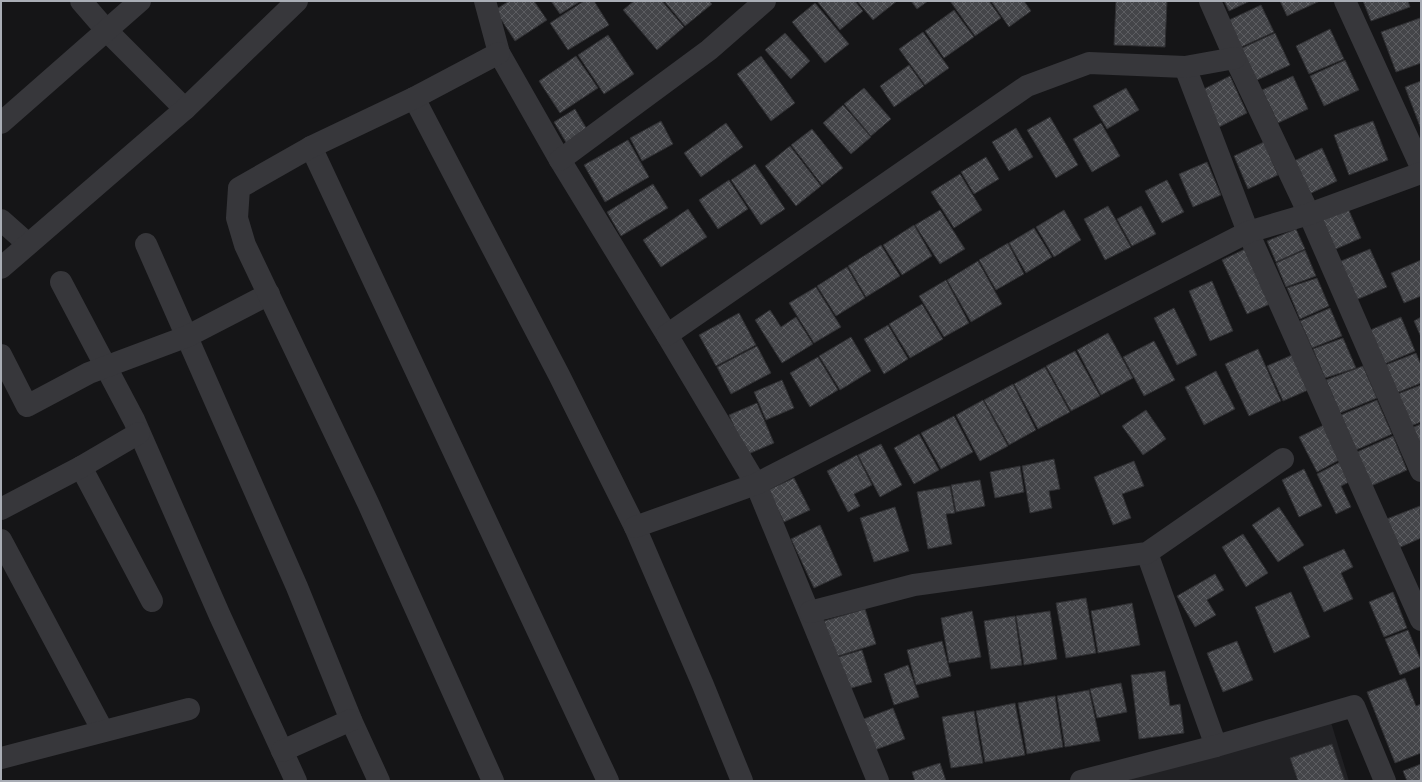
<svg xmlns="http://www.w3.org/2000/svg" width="1422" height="782" font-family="'DejaVu Sans',sans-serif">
	<defs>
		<pattern id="building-cross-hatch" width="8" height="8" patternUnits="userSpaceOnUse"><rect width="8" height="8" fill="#444549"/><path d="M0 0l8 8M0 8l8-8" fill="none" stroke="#5c5d61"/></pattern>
	</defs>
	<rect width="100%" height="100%" fill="#151517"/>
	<polygon fill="#212124" points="1330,719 1349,781 1120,781"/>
	<g fill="url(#building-cross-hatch)" stroke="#2f2f32">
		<polygon points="509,1 534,1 547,20 515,41 495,10"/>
		<polygon points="551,1 581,1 560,14"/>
		<polygon points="584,1 594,1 609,25 568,50 550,23"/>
		<polygon points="634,1 662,1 684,27 657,50 623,10"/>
		<polygon points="664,1 709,1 712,4 685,26"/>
		<polygon points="817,1 855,1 863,11 840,30"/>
		<polygon points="857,1 897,1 873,20"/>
		<polygon points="911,1 928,1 917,9"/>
		<polygon points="950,1 989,1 1001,18 975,36"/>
		<polygon points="991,1 1024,1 1031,11 1009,27"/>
		<polygon points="1116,1 1167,1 1165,47 1114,45"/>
		<polygon points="1224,1 1250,1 1229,11"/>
		<polygon points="1280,1 1320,1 1287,16"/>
		<polygon points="1363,1 1408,1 1410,7 1371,21"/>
		<polygon points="815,3 849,44 825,63 792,22"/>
		<polygon points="1261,5 1274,32 1239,48 1227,21"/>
		<polygon points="954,10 974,37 944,58 925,31"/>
		<polygon points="1420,18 1421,63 1396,72 1381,32"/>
		<polygon points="1330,29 1344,59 1309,74 1296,46"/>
		<polygon points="923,32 949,68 925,85 899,49"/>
		<polygon points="785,33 810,61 791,79 765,50"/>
		<polygon points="1275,33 1290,65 1255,81 1240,49"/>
		<polygon points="608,35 634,74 604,94 578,55"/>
		<polygon points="576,56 598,88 560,113 539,81"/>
		<polygon points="761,56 795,103 771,121 737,74"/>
		<polygon points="1345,60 1359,90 1324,106 1310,76"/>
		<polygon points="909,65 924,86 894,107 880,86"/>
		<polygon points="1230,76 1247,113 1219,127 1202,90"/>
		<polygon points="1293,76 1308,109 1278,123 1262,90"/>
		<polygon points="1421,81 1421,129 1405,87"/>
		<polygon points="864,88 891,119 871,136 844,104"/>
		<polygon points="1126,88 1139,110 1107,129 1093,106"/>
		<polygon points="843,105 871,137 851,154 823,123"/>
		<polygon points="575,109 588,131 567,144 554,122"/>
		<polygon points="1050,117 1078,165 1056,178 1027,130"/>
		<polygon points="661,121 673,144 642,161 630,138"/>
		<polygon points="1373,121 1388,160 1349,175 1334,135"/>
		<polygon points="726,123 743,147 701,177 684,153"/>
		<polygon points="1101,123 1120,156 1092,172 1073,139"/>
		<polygon points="1016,128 1033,157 1009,171 992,142"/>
		<polygon points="812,129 843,168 822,185 791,145"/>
		<polygon points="628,140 649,177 605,202 584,165"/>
		<polygon points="1264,142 1278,175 1248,189 1234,156"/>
		<polygon points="790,146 821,186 796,206 765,166"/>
		<polygon points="1322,148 1337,181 1307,195 1292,162"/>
		<polygon points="986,157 999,179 974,194 961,172"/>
		<polygon points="1207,162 1221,195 1193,207 1179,174"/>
		<polygon points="755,164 785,209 761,225 731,180"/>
		<polygon points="960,174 982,210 954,228 931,192"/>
		<polygon points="729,180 748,209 718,229 699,200"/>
		<polygon points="1167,180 1184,212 1162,223 1145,191"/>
		<polygon points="653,184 668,208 621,236 607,212"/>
		<polygon points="1346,204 1361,238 1329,252 1314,217"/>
		<polygon points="1108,206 1131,247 1105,260 1084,219"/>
		<polygon points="1141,206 1156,234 1132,246 1117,219"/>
		<polygon points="688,209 707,237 661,267 643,240"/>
		<polygon points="940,210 965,249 940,264 915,225"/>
		<polygon points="1064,210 1081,240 1054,257 1036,227"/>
		<polygon points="914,225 932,256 902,275 883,245"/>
		<polygon points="1034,228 1052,257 1026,273 1009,243"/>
		<polygon points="1296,229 1305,249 1276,262 1267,241"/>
		<polygon points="1008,243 1024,274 996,290 979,260"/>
		<polygon points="881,245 900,276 866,297 848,266"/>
		<polygon points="1245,249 1270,304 1247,314 1222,260"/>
		<polygon points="1370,249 1387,287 1351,302 1334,264"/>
		<polygon points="1305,250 1316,276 1286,287 1276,263"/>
		<polygon points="1421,260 1421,296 1404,303 1391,273"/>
		<polygon points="978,261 1002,304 971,322 947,280"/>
		<polygon points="847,267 865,298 836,316 817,286"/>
		<polygon points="1317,278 1329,306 1300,319 1287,288"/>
		<polygon points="946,280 969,323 944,337 919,296"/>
		<polygon points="1212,281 1233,331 1210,341 1189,291"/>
		<polygon points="816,287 841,327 814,343 789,303"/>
		<polygon points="922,304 943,339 910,358 889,324"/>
		<polygon points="1174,308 1197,355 1177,365 1154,318"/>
		<polygon points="1330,308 1342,336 1312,348 1300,321"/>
		<polygon points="770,310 781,327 796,317 813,344 782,363 755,320"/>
		<polygon points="739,313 756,345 716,366 699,335"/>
		<polygon points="1401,317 1415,351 1382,365 1368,331"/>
		<polygon points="1421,317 1421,337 1414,321"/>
		<polygon points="888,325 908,359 884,374 864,339"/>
		<polygon points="1108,333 1133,378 1101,395 1077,350"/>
		<polygon points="851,337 871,371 840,390 819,356"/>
		<polygon points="1343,338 1356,368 1325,378 1313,349"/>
		<polygon points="1154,341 1175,380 1144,396 1123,357"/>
		<polygon points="757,346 771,373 731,394 717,367"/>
		<polygon points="1258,349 1281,401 1249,416 1225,364"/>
		<polygon points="1075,351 1100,396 1071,411 1046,366"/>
		<polygon points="1416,353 1421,365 1421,383 1394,394 1383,366"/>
		<polygon points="1292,355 1308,390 1283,401 1267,366"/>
		<polygon points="818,357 838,390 810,407 790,373"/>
		<polygon points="1363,366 1377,398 1340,413 1326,380"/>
		<polygon points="1045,367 1070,412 1038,429 1014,384"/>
		<polygon points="1216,371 1235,409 1204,425 1185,387"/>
		<polygon points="782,380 794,408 766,420 754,392"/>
		<polygon points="1013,384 1036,430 1009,445 984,400"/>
		<polygon points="1421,385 1421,422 1408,427 1395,395"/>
		<polygon points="983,400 1008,446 980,461 956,415"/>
		<polygon points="1377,400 1392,434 1356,450 1341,415"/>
		<polygon points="757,403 774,443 746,455 729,415"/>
		<polygon points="1146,410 1166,439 1143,455 1122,426"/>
		<polygon points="954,416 973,452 941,469 921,433"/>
		<polygon points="1421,424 1421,457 1409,429"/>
		<polygon points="1324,425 1341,459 1317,472 1299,437"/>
		<polygon points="919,434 939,470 914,484 894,448"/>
		<polygon points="1393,436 1407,470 1371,486 1357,452"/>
		<polygon points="881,444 902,485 880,497 858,455"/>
		<polygon points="857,455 872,485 854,494 860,506 848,512 827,471"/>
		<polygon points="1054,459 1060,489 1049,491 1052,508 1030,513 1022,466"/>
		<polygon points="1134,461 1144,486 1122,494 1131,518 1113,525 1094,477"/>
		<polygon points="1342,461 1351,481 1341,486 1351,507 1336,514 1317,474"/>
		<polygon points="1020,466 1024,492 995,498 990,472"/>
		<polygon points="1304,469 1322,506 1299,517 1282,480"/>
		<polygon points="794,478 810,510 784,522 768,490"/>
		<polygon points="980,480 985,506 956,512 951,485"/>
		<polygon points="950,486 955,513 946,514 952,544 928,549 917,492"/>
		<polygon points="1420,506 1421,538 1396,549 1384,520"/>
		<polygon points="895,507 909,551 874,562 860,518"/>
		<polygon points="1279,507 1304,545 1278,562 1252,525"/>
		<polygon points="820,525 842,575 814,588 791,539"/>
		<polygon points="1243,534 1268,573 1246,587 1222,547"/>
		<polygon points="1344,549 1353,567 1341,573 1353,599 1324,612 1303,567"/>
		<polygon points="1215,574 1224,590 1207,600 1216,615 1195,627 1177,596"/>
		<polygon points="1291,592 1310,637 1274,653 1255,607"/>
		<polygon points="1393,592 1407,628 1384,637 1369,602"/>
		<polygon points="1086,598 1096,653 1066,658 1056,603"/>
		<polygon points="1132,603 1140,645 1098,653 1091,611"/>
		<polygon points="865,609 876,644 835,657 824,621"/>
		<polygon points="972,611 981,657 949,663 941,618"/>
		<polygon points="1050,611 1057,659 1024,665 1016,616"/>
		<polygon points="1015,616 1022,665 991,669 984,621"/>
		<polygon points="1408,630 1421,661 1421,666 1400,675 1385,639"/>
		<polygon points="942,641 951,676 916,685 907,650"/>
		<polygon points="1237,641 1253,680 1223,692 1207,653"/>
		<polygon points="862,650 872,682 845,690 835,658"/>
		<polygon points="908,665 919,697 894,705 884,674"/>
		<polygon points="1165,671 1170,706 1180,704 1184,733 1139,739 1131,675"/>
		<polygon points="1405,678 1416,706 1421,704 1421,753 1395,763 1367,692"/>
		<polygon points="1121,683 1127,712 1097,718 1090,689"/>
		<polygon points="1089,690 1100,741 1065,747 1057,696"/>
		<polygon points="1055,696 1063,747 1027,754 1018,703"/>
		<polygon points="1015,703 1025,755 985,762 976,711"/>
		<polygon points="893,708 905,739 872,751 861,720"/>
		<polygon points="974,711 983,763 951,768 942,717"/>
		<polygon points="1332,744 1345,781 1298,781 1290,758"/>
		<polygon points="940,763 946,781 915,781 912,772"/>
		<polygon points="1421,764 1421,781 1407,781 1403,771"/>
	</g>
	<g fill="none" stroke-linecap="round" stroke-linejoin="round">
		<g stroke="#37373b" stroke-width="22">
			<polyline points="81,1 107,31 185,109"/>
			<polyline points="485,1 499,53 560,160 667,335 756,484 878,781"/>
			<polyline points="1210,1 1235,58 1309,214 1421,471"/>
			<polyline points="1345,1 1421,167"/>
			<polyline points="1185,67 1248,232 1421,620"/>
			<polyline points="414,98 559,375 635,527 703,685 742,781"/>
			<polyline points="1,123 140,1"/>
			<polyline points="311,147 608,781"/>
			<polyline points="560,160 709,50 765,1"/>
			<polyline points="1,220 28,244"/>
			<polyline points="146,244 297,587 351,720 379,781"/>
			<polyline points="1,268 185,109 297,1"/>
			<polyline points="61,282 134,420 220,616 296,781"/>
			<polyline points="667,335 1027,86 1089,63 1185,67 1235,58"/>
			<polyline points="1,355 27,406 89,373 188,336 269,294"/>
			<polyline points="81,467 152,601"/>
			<polyline points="1,509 81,467 139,433"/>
			<polyline points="635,527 756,484 1248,232 1309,214 1421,173"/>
			<polyline points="1,540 103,731"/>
			<polyline points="1147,553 1216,746"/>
			<polyline points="810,612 914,585 1147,553 1283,459"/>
			<polyline points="282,751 351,720"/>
			<polyline points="1,758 189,709"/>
			<polyline points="493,781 368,503 245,245 237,218 239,188 311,147 414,98 499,53"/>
			<polyline points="1081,781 1216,746 1354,706 1385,781"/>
		</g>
	</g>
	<rect width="1422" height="782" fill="none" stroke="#a9adb5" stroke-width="4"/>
</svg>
